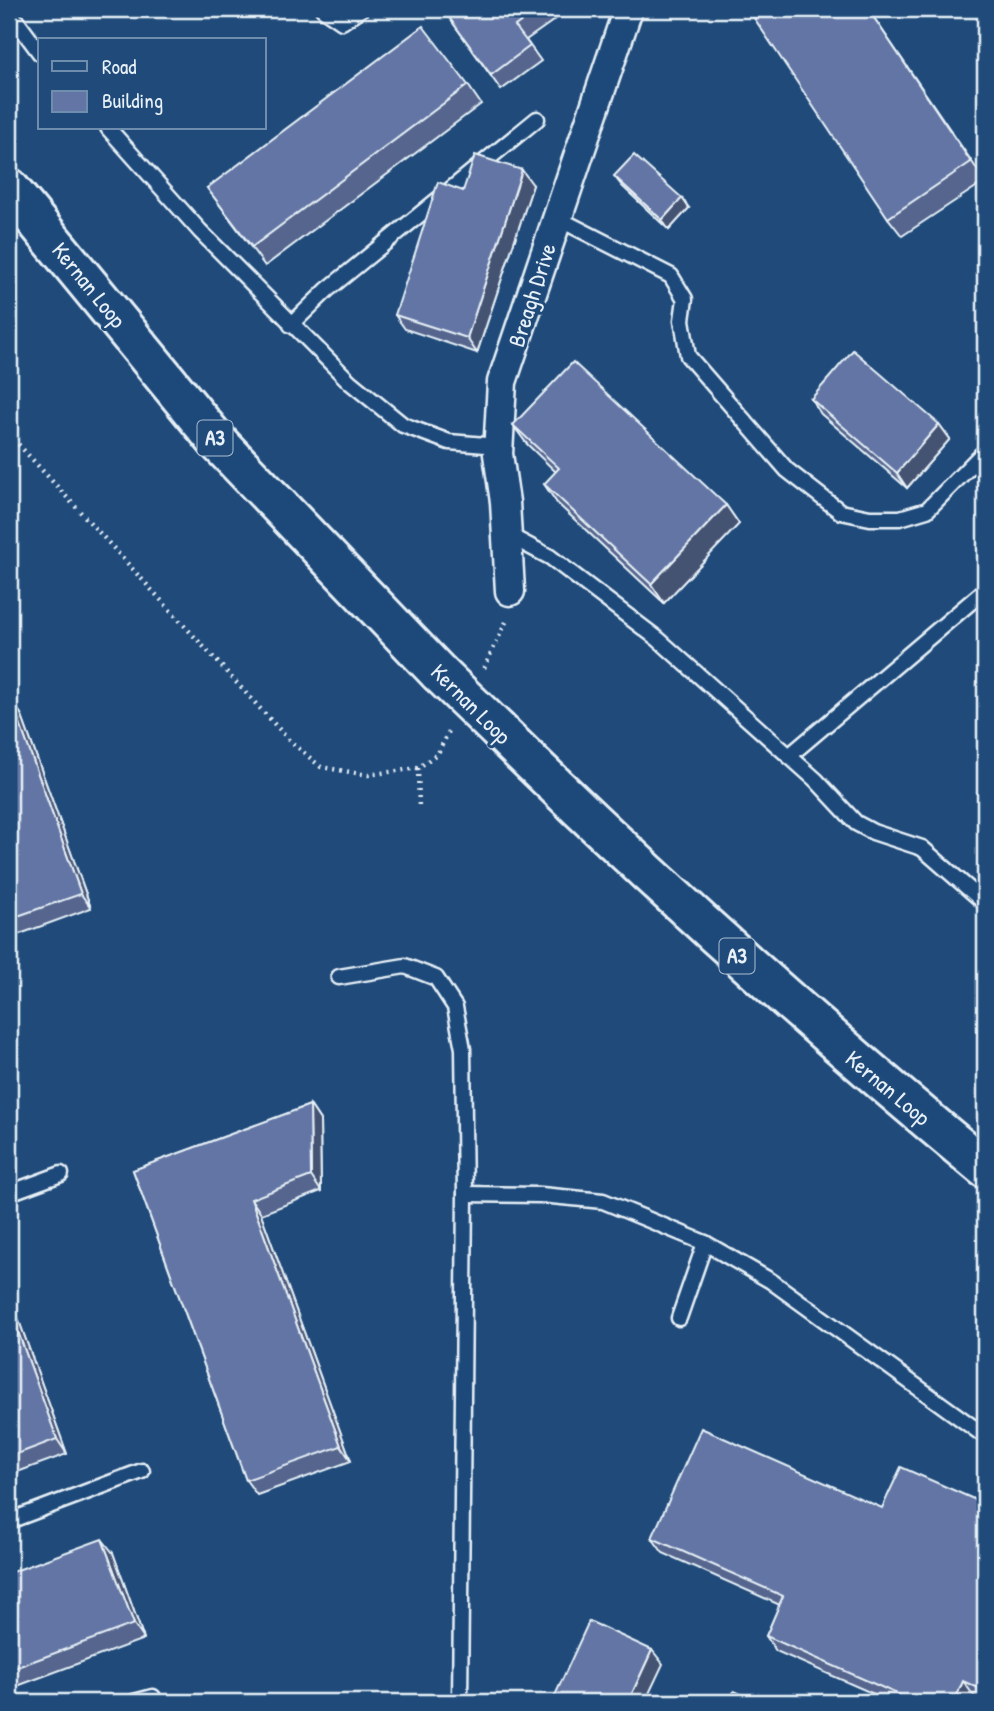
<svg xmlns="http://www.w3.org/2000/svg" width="994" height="1711" font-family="'Patrick Hand',sans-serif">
	<rect width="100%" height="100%" fill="#1f4a7a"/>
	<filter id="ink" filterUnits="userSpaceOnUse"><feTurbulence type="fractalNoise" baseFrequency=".0143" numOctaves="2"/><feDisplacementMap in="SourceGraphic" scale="14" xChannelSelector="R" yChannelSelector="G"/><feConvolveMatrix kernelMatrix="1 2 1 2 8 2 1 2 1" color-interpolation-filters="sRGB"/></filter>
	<g filter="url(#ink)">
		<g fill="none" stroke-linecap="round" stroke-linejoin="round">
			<g stroke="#e8f1f8" stroke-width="19">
				<g id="lane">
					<polyline points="323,9 342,22 361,9"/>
					<polyline points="9,11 40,53"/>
					<polyline points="108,128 200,231 350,382 403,425 449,442 498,446"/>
					<polyline points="557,218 671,276 685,299 682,320 688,356 787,470 841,512 870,518 900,518 927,510 985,451"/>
					<polyline points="291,325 327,290 537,119"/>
					<polyline points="508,535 550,557 658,639 816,780 856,823 873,832 922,848 985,903"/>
					<polyline points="789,756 985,590"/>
					<polyline points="339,977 405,966 436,978 455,1007 463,1049 465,1194 460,1702"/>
					<polyline points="9,1193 61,1174"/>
					<polyline points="465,1194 541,1195 603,1201 705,1243 771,1281 985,1436"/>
					<polyline points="679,1318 705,1243"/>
					<polyline points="9,1521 142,1471"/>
					<polyline points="134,1702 153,1697"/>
				</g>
			</g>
			<g stroke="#e8f1f8" stroke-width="33">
				<polyline id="street" points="510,591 505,502 498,454 502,382 628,9"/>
			</g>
			<g stroke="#e8f1f8" stroke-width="44">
				<g id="highway">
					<polyline points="9,188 216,440 439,673"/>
					<path d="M 499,731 C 655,884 817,1029 985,1168"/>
				</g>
			</g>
			<g stroke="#e8f1f8" stroke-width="4.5" stroke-dasharray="2 5" stroke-linecap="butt">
				<polyline points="9,434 289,740 321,767 368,775 418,768 438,753 449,731"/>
				<polyline points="484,668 507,620"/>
				<polyline points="418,768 419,809"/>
			</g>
			<use href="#lane" stroke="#1f4a7a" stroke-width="14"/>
			<use href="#street" stroke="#1f4a7a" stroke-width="28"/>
			<use href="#highway" stroke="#1f4a7a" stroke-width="38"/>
			<g stroke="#e8f1f8" stroke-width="44" stroke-linecap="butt">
				<polyline id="highway-bridge" points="439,673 499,731"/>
			</g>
			<use href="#highway-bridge" stroke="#1f4a7a" stroke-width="38"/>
		</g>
		<g fill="#54658d" stroke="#e8f1f8" stroke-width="2">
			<polygon points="458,9 570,9 526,40 541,61 501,90 448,16"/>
			<polygon points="868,9 985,181 902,236 888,218"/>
			<polygon points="468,85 481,104 265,266 207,188"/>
			<polygon points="614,176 689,208 669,230 622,186"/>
			<polygon points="533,185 477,353 405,329 395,315 463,191"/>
			<polygon points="811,399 939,424 950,439 907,488 821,414"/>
			<polygon points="513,425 726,505 739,524 664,603 557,503 544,484 556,472 527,444"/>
			<polygon points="9,700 21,714 91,908 9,938"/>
			<polygon points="310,1105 320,1120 321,1191 261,1214 351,1461 257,1495 246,1480 133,1170"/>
			<polygon points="9,1293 67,1454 9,1475"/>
			<polygon points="985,1504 985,1701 974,1696 971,1702 892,1702 776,1651 766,1636 780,1605 663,1553 652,1538 882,1508"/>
			<polygon points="113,1553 144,1639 9,1689 9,1573"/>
		</g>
		<g fill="#455273" stroke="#e8f1f8" stroke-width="2">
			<polygon points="522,170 533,185 477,353 467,338"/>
			<polygon points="682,198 689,208 669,230 662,220"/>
			<polygon points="939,424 950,439 907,488 897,473"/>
			<polygon points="726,505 739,524 664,603 651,584"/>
			<polygon points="11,699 21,714 91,908 81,894"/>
			<polygon points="310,1105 320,1120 321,1191 311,1176"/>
			<polygon points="251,1199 261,1214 351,1461 341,1446"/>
			<polygon points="9,1293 67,1454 57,1439 9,1307"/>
			<polygon points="102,1539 113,1553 144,1639 134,1624"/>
			<polygon points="652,1650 663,1664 645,1702 628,1702"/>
			<polygon points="963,1681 974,1696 971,1702 954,1702"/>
		</g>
		<g fill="#6275a4" stroke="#e8f1f8" stroke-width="2">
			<polygon points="458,9 539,9 515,26 530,46 491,75 448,16"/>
			<polygon points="748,9 868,9 971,162 888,218"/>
			<polygon points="423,26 468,85 252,247 207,188"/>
			<polygon points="985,133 985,145 980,138"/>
			<polygon points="475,155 522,170 467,338 395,315 438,182 463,191"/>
			<polygon points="634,155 682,198 662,220 614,176"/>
			<polygon points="853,350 939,424 897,473 811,399"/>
			<polygon points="573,362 726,505 651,584 544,484 559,468 513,425"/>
			<polygon points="11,699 81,894 9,919 9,700"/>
			<polygon points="310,1105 311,1176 251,1199 341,1446 246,1480 133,1170"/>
			<polygon points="9,1307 57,1439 9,1457"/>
			<polygon points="701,1428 882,1508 901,1467 985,1504 985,1691 963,1681 954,1702 915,1702 766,1636 783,1596 652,1538"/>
			<polygon points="102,1539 134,1624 9,1670 9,1573"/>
			<polygon points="589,1621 652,1650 628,1702 552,1702"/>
			<polygon points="734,1691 760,1702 729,1702"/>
		</g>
	</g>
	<g text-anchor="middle" stroke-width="6" stroke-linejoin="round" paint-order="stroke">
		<g fill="#1f4a7a" stroke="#acbfd2" stroke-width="2">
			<rect x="197.5" y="420.5" width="35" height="35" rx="5"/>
			<rect x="719.5" y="938.5" width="35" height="35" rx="5"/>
		</g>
		<g font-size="21" font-weight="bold" fill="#e8f1f8">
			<text x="215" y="445">A3</text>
			<text x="737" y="963">A3</text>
		</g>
		<g font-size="23" fill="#e8f1f8" stroke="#1f4a7a">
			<text transform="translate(89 285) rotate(51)" y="8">Kernan Loop</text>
			<text transform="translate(532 295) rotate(-72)" y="8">Breagh Drive</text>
			<text transform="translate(471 704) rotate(45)" y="8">Kernan Loop</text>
			<text transform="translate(888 1088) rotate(40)" y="8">Kernan Loop</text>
		</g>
	</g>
	<rect width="994" height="1711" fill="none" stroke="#1f4a7a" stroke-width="35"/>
	<rect x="18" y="18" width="959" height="1676" fill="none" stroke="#e8f1f8" stroke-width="2.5" filter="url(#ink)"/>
	<rect x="38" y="38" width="228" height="91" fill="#1f4a7a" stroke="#6f8dac" stroke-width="2"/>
	<rect x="52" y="61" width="35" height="10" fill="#1f4a7a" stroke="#6f8dac" stroke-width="2"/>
	<text x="102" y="74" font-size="21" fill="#e8f1f8">Road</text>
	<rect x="52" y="91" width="35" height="21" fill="#6275a4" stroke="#6f8dac" stroke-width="2"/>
	<text x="102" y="108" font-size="21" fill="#e8f1f8">Building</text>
</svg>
